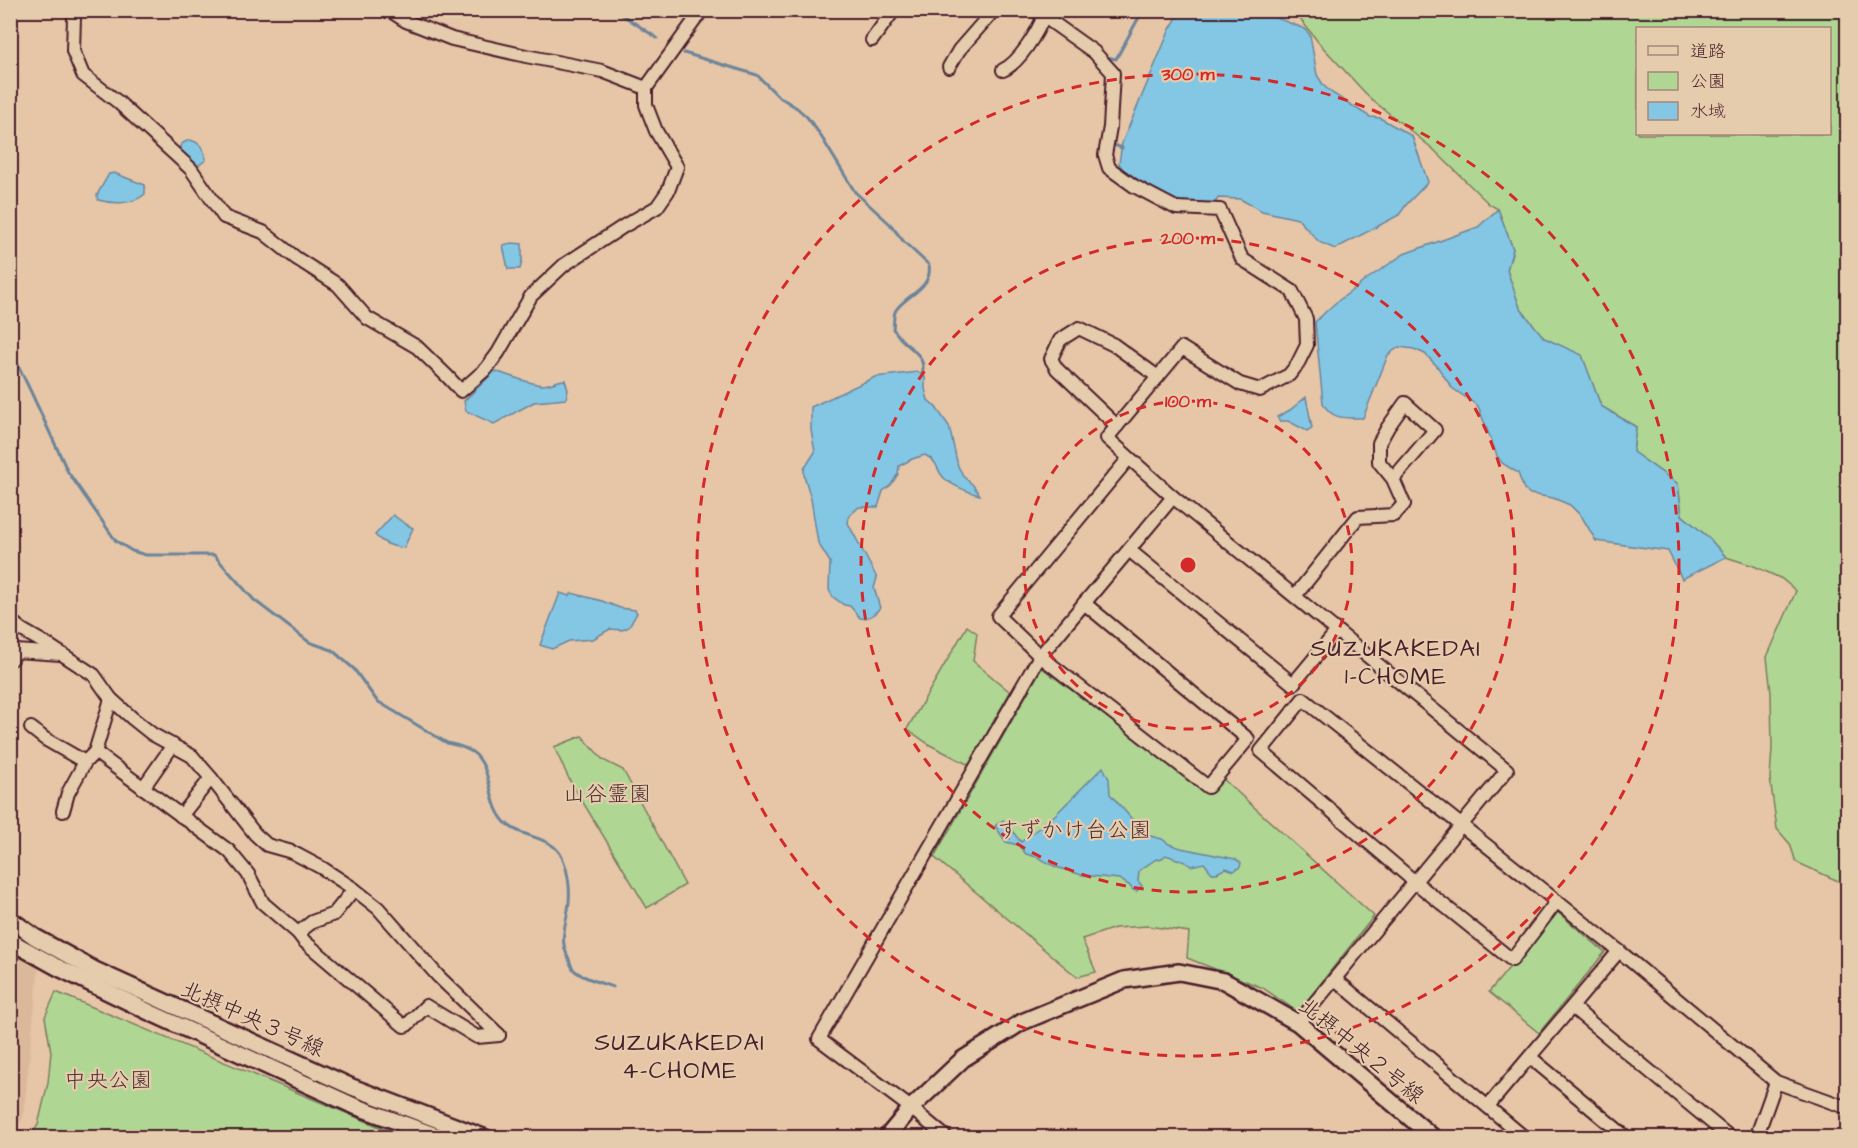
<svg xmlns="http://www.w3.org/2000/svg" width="1858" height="1148" font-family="'Architects Daughter','Klee One',sans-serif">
	<rect width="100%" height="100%" fill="#e6c6a7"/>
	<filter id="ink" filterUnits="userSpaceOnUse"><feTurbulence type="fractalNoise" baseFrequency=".0167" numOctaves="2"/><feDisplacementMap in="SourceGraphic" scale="12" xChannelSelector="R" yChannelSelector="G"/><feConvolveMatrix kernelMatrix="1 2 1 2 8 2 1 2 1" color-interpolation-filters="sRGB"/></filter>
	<g filter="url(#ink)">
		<polygon fill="#dcb89b" points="10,946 40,958 23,1118 11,1136"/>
		<g fill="#afd793" stroke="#7c7b5f" stroke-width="1.5" fill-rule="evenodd">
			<path d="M 1294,11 L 1847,11 L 1847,885 L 1796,862 L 1790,844 L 1777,829 L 1770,778 L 1772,748 L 1771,693 L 1767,657 L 1796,591 L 1782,579 L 1754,566 L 1726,557 L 1708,537 L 1682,515 L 1678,484 L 1633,452 L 1636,427 L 1601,406 L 1582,356 L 1544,338 L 1520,308 L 1507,270 L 1513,249 L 1498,209 L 1489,204 L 1433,149 L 1370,98 L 1319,43 ZM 1638,28 L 1830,28 L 1830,134 L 1638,134 Z"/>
			<polygon points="967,626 977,633 973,661 1010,692 969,765 930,745 907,729"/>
			<polygon points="1042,668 1208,793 1222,778 1374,916 1298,1012 1263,988 1187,958 1189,932 1148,926 1115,928 1082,939 1096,972 1077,977 934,857"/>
			<polygon points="582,736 603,760 623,770 685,885 647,908 570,781 554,747"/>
			<polygon points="1556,911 1605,952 1539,1033 1489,992"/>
			<polygon points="56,992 404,1137 29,1138 38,1125 48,1083 51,1052 45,1017"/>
		</g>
		<g fill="#83c7e4" stroke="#6c849a" stroke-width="1.5">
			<polygon points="1181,11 1259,11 1305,29 1310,35 1317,75 1324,86 1332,93 1370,117 1380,118 1412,136 1428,182 1406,205 1399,215 1335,249 1319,242 1298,219 1262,211 1240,199 1218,198 1213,206 1179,205 1125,172 1119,164 1122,143 1170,29"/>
			<path d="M 189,140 C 200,141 205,151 206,160 L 195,168 L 178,153 L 181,144 Z"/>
			<path d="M 114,173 L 145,185 L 145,194 C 133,205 113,204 98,200 L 97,195 L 109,174 Z"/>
			<path d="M 1498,209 L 1513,249 L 1507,270 L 1520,308 L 1544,338 L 1582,355 L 1601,406 L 1636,427 L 1633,452 L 1678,484 L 1682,515 L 1708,537 L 1726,557 L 1682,579 L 1668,551 L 1596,541 L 1582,517 L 1570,505 L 1553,498 L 1530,494 L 1524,489 L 1518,473 L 1502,463 L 1497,456 L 1478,406 L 1452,388 L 1437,366 L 1425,354 L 1414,349 L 1399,347 L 1388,355 L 1363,418 C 1346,418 1331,420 1323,403 L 1315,322 L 1334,304 L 1370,277 L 1404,254 L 1478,227 Z"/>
			<polygon points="512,243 522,244 522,261 520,269 508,269 503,245"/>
			<path d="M 495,371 C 507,375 531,384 542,385 C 551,385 558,380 565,380 L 568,390 L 566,399 L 534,402 L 494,424 L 466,411 L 464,401 Z"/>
			<path d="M 918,372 L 925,377 L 925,389 L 928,400 L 935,406 L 949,426 L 958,466 L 964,477 L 973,485 L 980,495 C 970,493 951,485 944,478 C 935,469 940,463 925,455 L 912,459 L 899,466 L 898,474 L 891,485 L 883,491 L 878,507 L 859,507 L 849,516 L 848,523 L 877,578 L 874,588 L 880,608 C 873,615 870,619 860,618 L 850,606 L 844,605 L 833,597 L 829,590 L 830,562 L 818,543 L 811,499 L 804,475 L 804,469 L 815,452 L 811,430 L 811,407 L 875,377 Z"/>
			<polygon points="1306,397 1312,428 1307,431 1288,421 1280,421 1277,417 1290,410"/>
			<path d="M 393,515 L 404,523 L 413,528 L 404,548 C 392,547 383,544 375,535 Z"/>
			<polygon points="560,593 569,596 572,593 602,601 620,608 635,610 637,613 629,627 622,630 610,629 593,639 569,641 552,649 540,645"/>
			<polygon points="1103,767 1109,779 1110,794 1131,818 1140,831 1146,835 1162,839 1169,844 1181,848 1235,859 1241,863 1240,867 1234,871 1226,868 1217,873 1212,873 1204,863 1191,866 1185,862 1166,855 1160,860 1156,859 1139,871 1138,881 1142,886 1137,891 1133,890 1129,885 1119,879 1082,875 1056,867 1037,857 1026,854 1018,845 1006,842 995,826 1003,820 1021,842 1055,815"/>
		</g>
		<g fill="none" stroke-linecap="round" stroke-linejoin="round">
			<g stroke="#6c849a" stroke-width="3">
				<polyline points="615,10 657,38"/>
				<path d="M 684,53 L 757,75 L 778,96 L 797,108 L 807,117 L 819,133 L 855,192 L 890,224 L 904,242 L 929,265 C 933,288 906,295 896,310 C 893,314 894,323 893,329 C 896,332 899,337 902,340 C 913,351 927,357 922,375"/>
				<polyline points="1107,57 1116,59 1143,10"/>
				<polyline points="1114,145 1122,148"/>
				<path d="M 10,355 L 16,361 L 31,392 L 68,472 L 116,541 L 132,551 L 146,555 L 214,555 L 254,600 L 309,642 L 332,650 L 354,669 L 377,701 L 447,743 C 457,745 469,748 476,755 C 494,774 487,808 508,825 C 523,838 552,836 562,857 C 569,873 571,893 568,910 C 565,929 559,940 569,959 C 570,963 572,968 575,971 C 585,979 601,983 613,987"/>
			</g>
			<g stroke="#4a1f2b" stroke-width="16">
				<g id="minor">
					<polyline points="76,10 74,17 73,51 83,75 118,102 191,169 224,217 263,232 296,258 338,285 367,318 417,347 447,376 461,391 486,369 498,353 531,296 564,265 624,226 657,207 668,191 677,167 656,131 649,113 646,105 646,88 702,10"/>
					<polyline points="389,10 406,21 452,39 526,56 602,71 646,88"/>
					<polyline points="1035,10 1094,52 1113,73 1110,127 1105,155 1109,168 1134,186 1176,208 1220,210 1242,259 1292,291 1306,319 1307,345 1297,365 1289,375 1260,390 1240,384 1182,348 1107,438 1173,497 1507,770 1298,1023"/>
					<polyline points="872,40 894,10"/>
					<polyline points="949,67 959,50 994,10"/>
					<path d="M 1003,70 C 1019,63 1037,33 1044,16"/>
					<polyline points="1117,426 1057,369 1051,359 1060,340 1079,328 1114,345 1158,377"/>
					<polyline points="1129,550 1293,684 1337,631"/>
					<polyline points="1295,596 1358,517 1394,515 1404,504 1393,479 1379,462 1379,443 1388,427 1405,403 1435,430 1393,479"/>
					<polyline points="1084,603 1248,739 1208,787 1040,656 998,616 1129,458"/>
					<polyline points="10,620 22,630 48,645 94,675 111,699 132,718 152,734 192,756 211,778 255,834 267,845 292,852 322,868 354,889 378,908 438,976 499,1035"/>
					<polyline points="12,659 16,651 61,654"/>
					<polyline points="111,699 95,752 229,851 248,874 263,903 298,933 304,941 404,1026 407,1025 426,1006 477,1037 499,1035"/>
					<polyline points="31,728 45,739 85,762 95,752"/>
					<polyline points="143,788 173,745"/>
					<polyline points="63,811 68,793 85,762"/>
					<polyline points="181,816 211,778"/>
					<polyline points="1557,901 1512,960 1415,882 1261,751 1303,699 1619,951 1776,1082 1848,1108"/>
					<polyline points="298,933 312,922 334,914 354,889"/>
					<polyline points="1335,979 1525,1138"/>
					<polyline points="1572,1007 1727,1135 1733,1138"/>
					<polyline points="1530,1057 1627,1138"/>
					<polyline points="1488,1106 1619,951"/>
					<polyline points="947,1138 911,1108 819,1039 1040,656 1173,497"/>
					<polyline points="1756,1138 1776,1082"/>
				</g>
			</g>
			<g stroke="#4a1f2b" stroke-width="20">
				<g id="tertiary">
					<polyline points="10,919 35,937 95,970 352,1087 486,1138"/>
					<polyline points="10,941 57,967 149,1012 352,1105 442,1138"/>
					<polyline points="886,1138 911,1108 963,1059 1022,1022 1124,980 1179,972 1224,981 1298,1023 1434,1138"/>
				</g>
			</g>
			<use href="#minor" stroke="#e5ccad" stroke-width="12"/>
			<use href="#tertiary" stroke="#e5ccad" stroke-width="15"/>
		</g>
	</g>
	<g fill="none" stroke="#d62828" stroke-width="3" stroke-dasharray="10 8">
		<circle cx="1188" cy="565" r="164"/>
		<circle cx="1188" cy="565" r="327"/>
		<circle cx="1188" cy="565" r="491"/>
	</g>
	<g text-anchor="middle" stroke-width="4.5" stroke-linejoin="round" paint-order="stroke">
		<g font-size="22" fill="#543135" stroke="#e5ccad">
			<text x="607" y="801">山谷霊園</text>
			<text x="1074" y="837">すずかけ台公園</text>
			<text x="108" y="1087">中央公園</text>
		</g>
		<g font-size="22" fill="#4a1f2b" stroke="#e5ccad">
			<text transform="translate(253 1018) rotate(24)" y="8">北摂中央３号線</text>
			<text transform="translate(1362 1050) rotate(39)" y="8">北摂中央２号線</text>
		</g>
		<g font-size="24" letter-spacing="1.5" fill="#4a1f2b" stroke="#e5ccad">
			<text x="1396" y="656">SUZUKAKEDAI<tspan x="1396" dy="28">1-CHOME</tspan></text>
			<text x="680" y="1050">SUZUKAKEDAI<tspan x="680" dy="28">4-CHOME</tspan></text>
		</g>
	</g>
	<circle cx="1188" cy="565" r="9" fill="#d62828" stroke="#e5ccad" stroke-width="3"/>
	<g font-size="18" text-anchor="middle" font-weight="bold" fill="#d62828" stroke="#e5ccad" stroke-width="4.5" stroke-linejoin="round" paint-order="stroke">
		<text x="1188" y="80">300 m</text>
		<text x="1188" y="244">200 m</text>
		<text x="1188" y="407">100 m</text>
	</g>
	<rect width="1858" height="1148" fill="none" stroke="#e5ccad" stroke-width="36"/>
	<rect x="18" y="18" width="1822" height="1112" fill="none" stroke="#4a1f2b" stroke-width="2" filter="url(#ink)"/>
	<rect x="1636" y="27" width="195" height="108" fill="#e5ccad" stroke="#a78779" stroke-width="1.5"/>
	<rect x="1648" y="46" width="30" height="9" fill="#e5ccad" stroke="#a78779" stroke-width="1.5"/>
	<text x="1690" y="57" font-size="18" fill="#4a1f2b">道路</text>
	<rect x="1648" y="72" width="30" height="18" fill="#afd793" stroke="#a78779" stroke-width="1.5"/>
	<text x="1690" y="87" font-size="18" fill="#4a1f2b">公園</text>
	<rect x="1648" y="102" width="30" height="18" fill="#83c7e4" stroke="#a78779" stroke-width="1.5"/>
	<text x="1690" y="117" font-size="18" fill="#4a1f2b">水域</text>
</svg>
